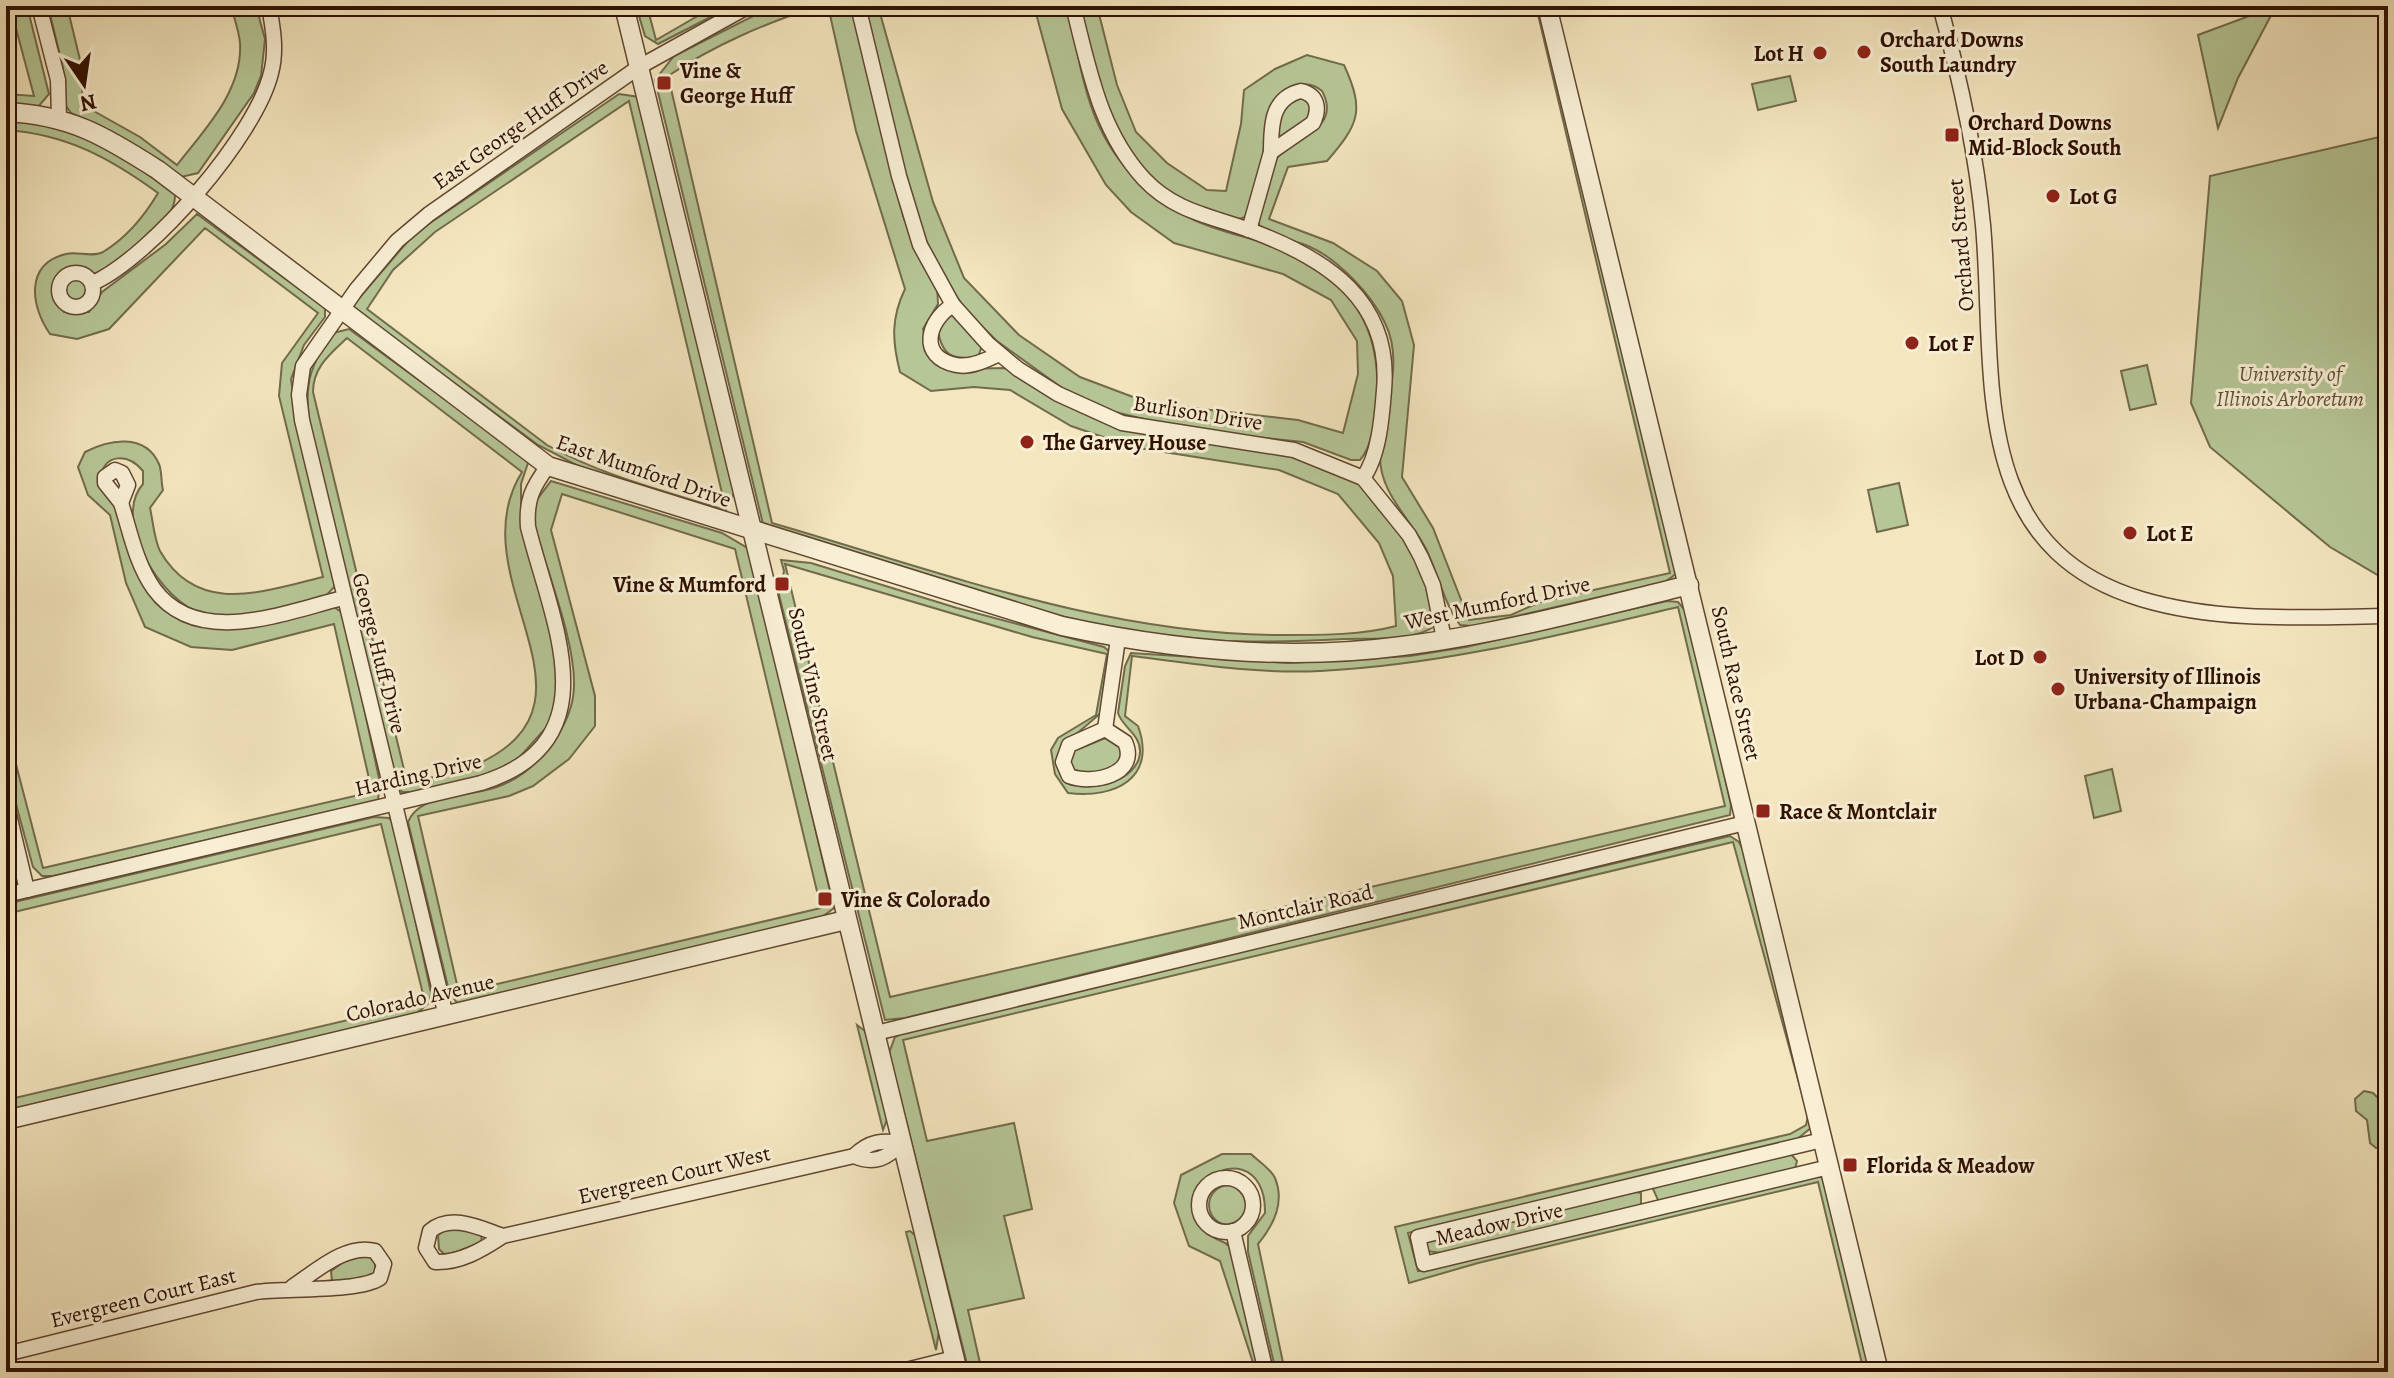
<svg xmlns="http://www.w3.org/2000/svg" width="2394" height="1378" font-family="Alegreya,serif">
	<rect width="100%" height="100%" fill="#f4e6bf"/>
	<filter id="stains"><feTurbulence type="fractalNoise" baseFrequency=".0025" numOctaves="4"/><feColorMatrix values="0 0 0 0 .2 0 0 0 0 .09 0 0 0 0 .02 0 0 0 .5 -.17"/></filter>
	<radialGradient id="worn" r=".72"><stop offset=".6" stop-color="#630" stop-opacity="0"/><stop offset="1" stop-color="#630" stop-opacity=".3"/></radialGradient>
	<g fill="#b6c696" stroke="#726b4b" stroke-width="2" fill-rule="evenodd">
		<polygon points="10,6 27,6 49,94 38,107 6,105 6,94 34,96"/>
		<path d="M 48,6 L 67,6 L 81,64 L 83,105 L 140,137 L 177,165 C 204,130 243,91 240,43 C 239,31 234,18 231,6 L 256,6 L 265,39 L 261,76 L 254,93 L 198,173 L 181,177 L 121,139 L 71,113 L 66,106 L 63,68 Z"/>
		<polygon points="636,6 647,6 656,40 715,6 732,6 658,44 645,36"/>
		<path d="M 773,6 L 818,6 C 764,24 716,44 668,76 L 772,523 C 941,572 1109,636 1287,635 C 1323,635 1362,635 1396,626 L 1393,576 L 1379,543 L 1338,494 L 1279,470 L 1132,447 L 1071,426 L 1010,390 L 974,387 L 931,391 L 900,372 C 892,341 891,318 905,289 L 856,131 L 828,6 L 852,6 L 904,219 L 937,286 L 938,304 L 923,329 L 929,357 L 942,366 L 955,369 L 1006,368 L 1064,403 L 1123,427 L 1184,440 L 1286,452 L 1355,480 L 1373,496 L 1421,563 L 1435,626 C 1412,642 1372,638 1345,639 C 1283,642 1219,644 1157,635 C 1023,615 893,567 764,528 L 655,80 L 674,56 Z"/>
		<path d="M 864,6 L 878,6 L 933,202 L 964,278 L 1019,335 L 1080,377 L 1149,403 L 1298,420 L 1343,433 L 1358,374 L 1357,341 L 1331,300 L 1283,274 L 1174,243 L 1131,212 L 1106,185 L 1062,109 L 1034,6 L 1068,6 C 1080,66 1087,129 1132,174 C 1149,192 1168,207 1190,218 C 1216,231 1244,236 1271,245 C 1339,269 1380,317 1377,390 C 1376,411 1374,445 1360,460 L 1351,460 L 1303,442 L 1189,430 L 1111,411 L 1072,395 L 997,341 L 968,313 L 948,284 L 924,236 L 910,195 Z"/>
		<path d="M 1079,6 L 1097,6 L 1117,85 L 1136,132 L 1167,163 L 1207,190 L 1226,191 L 1241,124 L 1244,90 L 1275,69 L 1307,55 L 1344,65 C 1365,111 1359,124 1327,161 L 1288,167 L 1269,219 L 1333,243 L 1377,271 L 1402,301 L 1414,345 L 1402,477 L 1433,528 L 1469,620 L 1511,615 L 1540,602 L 1670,573 L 1536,6 L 1542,6 L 1677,573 L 1665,582 L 1473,626 L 1460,625 C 1443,602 1438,572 1425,547 C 1409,517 1379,492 1380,455 C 1381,412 1406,365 1385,323 C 1372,295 1337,258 1308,246 C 1290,239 1275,238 1259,225 C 1256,207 1266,167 1280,155 C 1301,136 1341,126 1322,91 C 1308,79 1293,85 1280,96 L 1250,207 L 1245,217 L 1233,221 C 1213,213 1189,206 1170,195 C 1109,157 1096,70 1079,6 Z"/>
		<polygon points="2276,6 2238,78 2218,128 2198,35"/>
		<polygon points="1790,76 1796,101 1758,110 1752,84"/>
		<path d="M 619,94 L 639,97 L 736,490 L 725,511 L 719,513 L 588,471 L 538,445 L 354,309 L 354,304 L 414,234 ZM 629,101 L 726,510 L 725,510 C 664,491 603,476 547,445 L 367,309 L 393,270 L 435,232 Z"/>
		<polygon points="1303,98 1308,100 1312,114 1304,125 1280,139 1278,128 1285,102"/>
		<path d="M 6,120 L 56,126 L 117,151 L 175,195 C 176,225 119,263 95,274 C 77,269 69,270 55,283 L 56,299 L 64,312 L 89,312 L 102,292 L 166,244 L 197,214 L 325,308 L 325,317 L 304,345 L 291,379 L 297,419 L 335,586 L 324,598 C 303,609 227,620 203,614 C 161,602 111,520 143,484 L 143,471 C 128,453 105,453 100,478 L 119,507 L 153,595 L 217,627 L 246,628 L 334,607 L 344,614 L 380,783 L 378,800 L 53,876 L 42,876 L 33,867 L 6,767 L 6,726 L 43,868 L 372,792 L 334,624 L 232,650 L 191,647 L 145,627 L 126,583 L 110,515 L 88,495 L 78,467 L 85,452 C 108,440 145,432 159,464 C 162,471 161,483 163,490 L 150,508 C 153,521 154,539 160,551 C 198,617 264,591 323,577 L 279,396 L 282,363 L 318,313 L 205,228 L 109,329 L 77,339 L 50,334 C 31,307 24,264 66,254 C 77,251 92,258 103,252 C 126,238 145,215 158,193 C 110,158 66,134 6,130 Z"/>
		<polygon points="2388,135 2388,605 2384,605 2379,576 2330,547 2210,447 2191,403 2210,176"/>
		<circle cx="77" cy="289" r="13"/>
		<path d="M 950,312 L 982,346 L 978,357 C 952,360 942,356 938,330 Z"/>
		<path d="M 349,329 L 520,454 L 528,463 L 521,484 L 521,516 L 557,661 L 559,696 L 553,720 L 517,760 L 494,773 L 418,792 L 402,792 L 394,780 L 312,441 C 305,394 303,373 333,333 ZM 347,338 L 522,472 C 454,581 625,707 466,769 C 448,776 426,778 407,782 L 313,392 C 313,367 331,353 347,338 Z"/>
		<polygon points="2147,365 2156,404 2130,410 2121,371"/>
		<path d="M 551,481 L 722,533 L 749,549 L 834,908 L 822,917 L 457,1003 L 449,991 L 408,822 C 417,801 440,800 460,795 C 474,792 489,791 502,785 C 538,771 574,724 574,685 C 575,639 546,570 534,523 L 536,501 ZM 562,494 L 735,549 L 821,908 L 459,993 L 418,816 L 509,796 L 533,786 L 569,759 L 595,726 L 595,696 L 551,530 Z"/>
		<polygon points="1899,483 1908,525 1877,532 1868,490"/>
		<path d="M 781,560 L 811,563 L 957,608 L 1104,647 L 1110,652 L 1102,712 L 1067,742 L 1064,779 C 1085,796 1140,782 1140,751 C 1140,734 1123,728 1118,713 L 1125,666 L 1131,653 L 1288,663 L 1410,656 L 1466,647 L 1667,601 L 1678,602 L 1688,614 L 1731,805 L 1730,815 L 905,1018 L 885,1020 L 779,595 L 784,571 ZM 785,564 L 1032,637 L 1107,654 L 1096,715 L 1058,738 L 1051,750 L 1055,774 L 1068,793 C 1115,799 1157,778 1138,726 L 1125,716 L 1132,656 C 1194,664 1257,674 1320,671 C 1442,665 1560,635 1678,607 L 1725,806 L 890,997 Z"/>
		<polygon points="1108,737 1123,747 1122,762 1095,775 1071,771 1071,752"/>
		<polygon points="2112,769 2121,811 2094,818 2085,776"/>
		<polygon points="374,817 389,818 395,826 431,993 430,1002 417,1013 6,1111 6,1100 425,1002 381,824 6,914 6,904"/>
		<polygon points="1730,836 1739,842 1745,853 1812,1127 1796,1140 1408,1233 1418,1271 1819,1175 1823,1179 1872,1372 1864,1372 1818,1182 1478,1263 1409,1283 1395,1227 1790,1134 1806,1125 1808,1116 1733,842 903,1040 927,1141 1014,1123 1032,1209 1004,1216 1024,1298 968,1310 982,1372 969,1372 889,1053 895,1037 907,1031"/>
		<polygon points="857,1025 865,1031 888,1117 883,1130"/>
		<polygon points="2364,1091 2373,1093 2380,1100 2388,1099 2388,1147 2376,1148 2370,1143 2367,1120 2356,1111 2355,1099"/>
		<path d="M 1222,1154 L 1251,1154 C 1258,1161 1271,1169 1275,1178 C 1285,1202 1273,1226 1258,1244 L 1285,1372 L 1276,1372 L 1248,1252 L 1248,1236 L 1265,1213 C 1266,1164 1226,1155 1196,1188 C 1194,1208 1193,1227 1213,1237 C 1220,1242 1224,1240 1230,1247 L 1261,1372 L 1256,1372 L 1220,1261 L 1189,1246 L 1174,1203 L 1181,1175 Z"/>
		<polygon points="1791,1154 1797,1161 1795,1169 1662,1201 1658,1200 1653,1189 1656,1186"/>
		<circle cx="1229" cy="1205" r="20"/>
		<polygon points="1636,1192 1641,1193 1641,1206 1442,1253 1427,1251 1426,1242 1432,1239"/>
		<polygon points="452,1226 481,1235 482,1242 446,1256 439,1249 438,1235"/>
		<polygon points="910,1231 916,1236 939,1331 936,1350 906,1232"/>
		<polygon points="352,1256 370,1256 375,1262 375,1276 362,1283 332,1281 331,1271"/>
	</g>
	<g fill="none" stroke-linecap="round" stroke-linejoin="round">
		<g stroke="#604630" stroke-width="17">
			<g id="minor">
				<polyline points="39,6 58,80 59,118"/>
				<polyline points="858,6 899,176 920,245 953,305 988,344 1018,369 1058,394 1122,423 1294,450 1363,478 1409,535 1421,557 1433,585 1444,639"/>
				<path d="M 1073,6 C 1089,68 1099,130 1144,179 C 1175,212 1212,216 1252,231 C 1327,259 1392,301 1384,390 C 1382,417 1379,456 1363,478"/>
				<path d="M 1940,6 C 1960,78 1976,151 1983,225 C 1996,370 1965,546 2141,599 C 2221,623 2306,617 2388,616"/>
				<path d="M 1301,91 C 1318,95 1320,109 1313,123 L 1271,152 C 1271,126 1271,98 1301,91 Z"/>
				<polyline points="1249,230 1271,152"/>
				<circle cx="76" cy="290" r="17"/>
				<path d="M 93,283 C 152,256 256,135 271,73 C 277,51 273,28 269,6"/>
				<path d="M 953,305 C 927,321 918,357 956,365 C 970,368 987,360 999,354"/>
				<polygon points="115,470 122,473 128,485 121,503 105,483 105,477"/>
				<path d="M 121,503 C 130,531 136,564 154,589 C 198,649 285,612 343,598"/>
				<path d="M 1105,729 L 1125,742 C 1140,775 1092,785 1069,776 L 1063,762 L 1069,745 Z"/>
				<polyline points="1105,729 1118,639"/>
				<polyline points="6,802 27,890"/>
				<path d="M 6,895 L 481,783 C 613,742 552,623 528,527 C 526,500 532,488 548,466"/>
				<polyline points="446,1016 302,420 299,395 303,366 356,290 397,241 429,214 639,67 749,6"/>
				<polyline points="876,1033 1745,823"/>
				<polyline points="1822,1140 1418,1237 1424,1264 1829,1167"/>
				<path d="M 854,1156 C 875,1165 887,1158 902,1143"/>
				<circle cx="1226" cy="1205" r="27"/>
				<polyline points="1233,1231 1266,1372"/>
				<path d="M 503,1236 C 482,1250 460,1263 435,1262 L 426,1248 L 430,1231 C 451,1213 480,1228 503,1236 L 854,1156 C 869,1141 882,1140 902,1143"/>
				<path d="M 6,1354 L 256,1292 C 286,1288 360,1292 380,1278 L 384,1264 L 375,1251 C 346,1243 315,1272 292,1287"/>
				<polyline points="898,1372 954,1358"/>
			</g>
		</g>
		<g stroke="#604630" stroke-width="21">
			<g id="tertiary">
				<polyline points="624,6 958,1372"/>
				<polyline points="1547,6 1879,1372"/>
				<path d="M 6,112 C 70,115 105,136 158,170 L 548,466 L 1062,626 C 1172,650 1290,661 1402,646 C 1499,634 1595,608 1689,585"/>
				<polyline points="6,1120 846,920"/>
			</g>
		</g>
		<use href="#minor" stroke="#f8efd5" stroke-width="14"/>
		<use href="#tertiary" stroke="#f8efd5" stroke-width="18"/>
	</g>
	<g fill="#8f2418" stroke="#f8efd5" stroke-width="3">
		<circle cx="1864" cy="52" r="8"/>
		<circle cx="1820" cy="53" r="8"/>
		<rect x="656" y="75" width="16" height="16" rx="4"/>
		<rect x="1944" y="127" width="16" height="16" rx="4"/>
		<circle cx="2053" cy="196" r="8"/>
		<circle cx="1912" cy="343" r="8"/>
		<circle cx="1027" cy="442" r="8"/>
		<circle cx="2130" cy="533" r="8"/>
		<rect x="774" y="576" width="16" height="16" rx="4"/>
		<circle cx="2040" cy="657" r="8"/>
		<circle cx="2058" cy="689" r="8"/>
		<rect x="1755" y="803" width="16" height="16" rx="4"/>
		<rect x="817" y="891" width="16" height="16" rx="4"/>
		<rect x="1842" y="1157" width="16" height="16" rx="4"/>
	</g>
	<g text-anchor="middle" stroke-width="6" stroke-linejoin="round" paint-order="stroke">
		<g font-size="22" font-weight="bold" fill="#2e1000" stroke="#f8efd5" text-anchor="start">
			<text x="1880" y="47">Orchard Downs<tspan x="1880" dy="25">South Laundry</tspan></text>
			<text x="1804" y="61" text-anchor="end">Lot H</text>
			<text x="680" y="78">Vine &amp;<tspan x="680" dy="25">George Huff</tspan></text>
			<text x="1968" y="130">Orchard Downs<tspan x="1968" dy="25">Mid-Block South</tspan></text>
			<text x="2069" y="204">Lot G</text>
			<text x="1928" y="351">Lot F</text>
			<text x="1043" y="450">The Garvey House</text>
			<text x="2146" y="541">Lot E</text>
			<text x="766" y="592" text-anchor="end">Vine &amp; Mumford</text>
			<text x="2024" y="665" text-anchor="end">Lot D</text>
			<text x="2074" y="684">University of Illinois<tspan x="2074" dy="25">Urbana-Champaign</tspan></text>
			<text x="1779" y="819">Race &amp; Montclair</text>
			<text x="841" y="907">Vine &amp; Colorado</text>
			<text x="1866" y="1173">Florida &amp; Meadow</text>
		</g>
		<g font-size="22" fill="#2e1000" stroke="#f8efd5">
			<text transform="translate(520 124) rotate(-35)" y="8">East George Huff Drive</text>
			<text transform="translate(1960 245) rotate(-95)" y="8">Orchard Street</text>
			<text transform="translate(1198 412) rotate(9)" y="8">Burlison Drive</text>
			<text transform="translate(644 470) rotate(19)" y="8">East Mumford Drive</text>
			<text transform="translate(1497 602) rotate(-12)" y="8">West Mumford Drive</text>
			<text transform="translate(380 653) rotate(76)" y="8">George Huff Drive</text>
			<text transform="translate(1737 683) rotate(77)" y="8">South Race Street</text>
			<text transform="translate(814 684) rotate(77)" y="8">South Vine Street</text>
			<text transform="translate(418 774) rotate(-13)" y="8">Harding Drive</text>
			<text transform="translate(1305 906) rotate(-13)" y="8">Montclair Road</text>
			<text transform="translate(420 997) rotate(-13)" y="8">Colorado Avenue</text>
			<text transform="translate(674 1174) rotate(-13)" y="8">Evergreen Court West</text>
			<text transform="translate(1499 1223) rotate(-13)" y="8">Meadow Drive</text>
			<text transform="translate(143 1297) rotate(-14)" y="8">Evergreen Court East</text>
		</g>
		<g font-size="22" font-style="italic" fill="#5e5034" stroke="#f8efd5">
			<text x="2290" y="381">University of<tspan x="2290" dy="25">Illinois Arboretum</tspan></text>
		</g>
	</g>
	<rect width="2394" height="1378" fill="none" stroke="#f4e6bf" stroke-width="32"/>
	<rect x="8" y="8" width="2378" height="1362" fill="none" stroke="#2e1000" stroke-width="4"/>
	<rect x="16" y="16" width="2362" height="1346" fill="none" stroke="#2e1000" stroke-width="2"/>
	<g transform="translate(84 84) rotate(167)" stroke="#f8efd5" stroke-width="6" paint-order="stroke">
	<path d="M0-6L14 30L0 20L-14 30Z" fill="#2e1000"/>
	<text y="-12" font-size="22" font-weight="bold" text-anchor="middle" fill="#2e1000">N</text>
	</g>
	<rect width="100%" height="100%" filter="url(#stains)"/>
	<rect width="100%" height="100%" fill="url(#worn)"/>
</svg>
